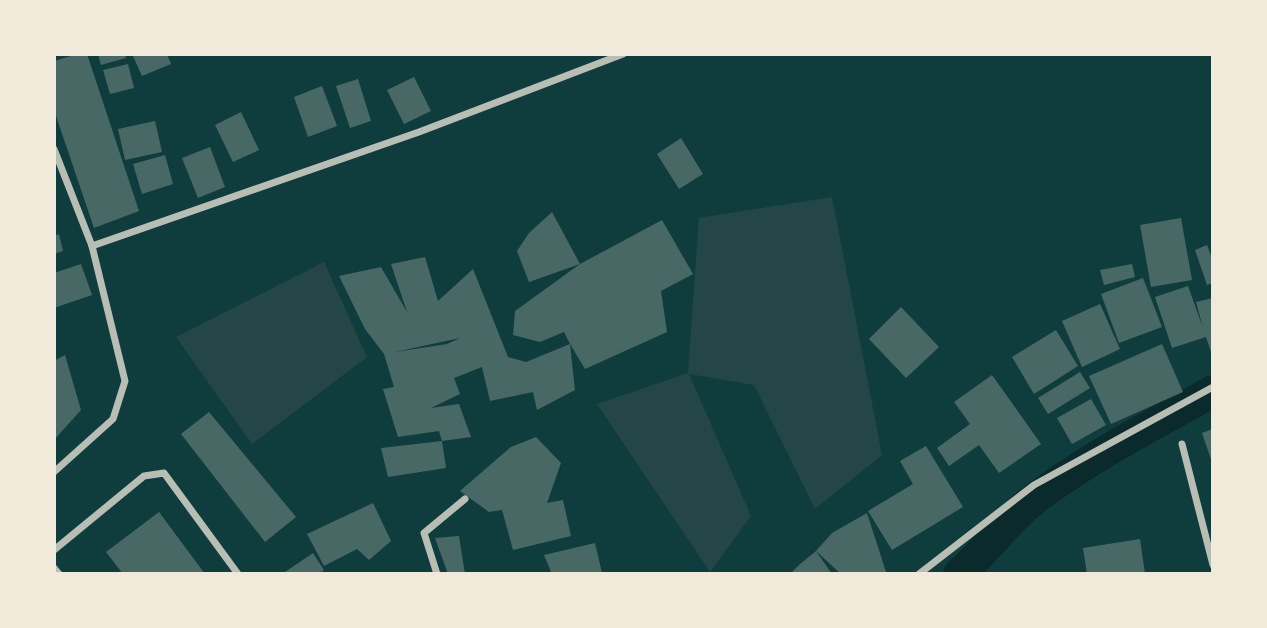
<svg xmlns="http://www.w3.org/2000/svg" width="1267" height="628" font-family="'Noto Sans',sans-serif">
	<rect width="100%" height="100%" fill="#0f3d3e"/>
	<g fill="#244646">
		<polygon points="832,197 882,455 815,509 754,385 689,374 751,516 710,572 597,404 688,373 699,218"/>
		<polygon points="324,262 367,357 252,444 176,337"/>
	</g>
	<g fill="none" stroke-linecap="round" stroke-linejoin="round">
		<path stroke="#0a2a2b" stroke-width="32" d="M 959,574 C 986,552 1005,522 1032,501 C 1087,458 1152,426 1213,391"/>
	</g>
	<g fill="#486865" fill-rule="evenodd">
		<polygon points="78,54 87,54 139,211 94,228 54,110 54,61"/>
		<polygon points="98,54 125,54 126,58 101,65"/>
		<polygon points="132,54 167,54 171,64 142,76"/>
		<polygon points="128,64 134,88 110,94 103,70"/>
		<polygon points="414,77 431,111 404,124 387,90"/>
		<polygon points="358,79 371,121 350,128 336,86"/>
		<polygon points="322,86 337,126 308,137 294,97"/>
		<polygon points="241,112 259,150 233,162 215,125"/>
		<polygon points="155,121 162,152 125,160 118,129"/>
		<polygon points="681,138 703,174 679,189 657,154"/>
		<polygon points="210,147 225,187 198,198 182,158"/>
		<polygon points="165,155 173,184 142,194 133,164"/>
		<polygon points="552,212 580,264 529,282 517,251 529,233"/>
		<polygon points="1181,218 1192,280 1151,287 1140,225"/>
		<path d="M 662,220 L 693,274 L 661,291 L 667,332 L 585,369 L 570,344 L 575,390 L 537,410 L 533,392 L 490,401 L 482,367 L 454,378 L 460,394 L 431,408 L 459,404 L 471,437 L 442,441 L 439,431 L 398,437 L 383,389 L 394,387 L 384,354 L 365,329 L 339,276 L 381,267 L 407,312 L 391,264 L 425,257 L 438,301 L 473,269 L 508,357 L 526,362 L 570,344 L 564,332 L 540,342 L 513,335 L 515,311 L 580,264 ZM 460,338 L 447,344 L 395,352 Z"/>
		<polygon points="59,234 63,251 54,254 54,236"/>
		<polygon points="1207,245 1213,261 1213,283 1207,285 1195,250"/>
		<polygon points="81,264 92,295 54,308 54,273"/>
		<polygon points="1132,264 1135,277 1104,285 1100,270"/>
		<polygon points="1143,278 1162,327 1119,343 1101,294"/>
		<polygon points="1188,286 1203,328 1196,302 1213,298 1213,358 1206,337 1172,348 1155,297"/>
		<polygon points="1100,304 1120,349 1082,367 1062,321"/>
		<polygon points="901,307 939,347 906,378 869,339"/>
		<polygon points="1056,330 1078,366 1034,394 1012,357"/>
		<polygon points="1162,344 1183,392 1111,424 1089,376"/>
		<polygon points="65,355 81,410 54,440 54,361"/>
		<polygon points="1080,372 1090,388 1048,414 1038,398"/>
		<polygon points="992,375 1041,444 999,473 979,445 949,466 937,448 970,424 954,402"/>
		<polygon points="1091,399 1106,425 1072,444 1057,418"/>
		<polygon points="209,412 296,517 265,542 181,434"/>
		<polygon points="1213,429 1213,462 1212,462 1202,433"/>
		<polygon points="536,437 561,463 547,503 563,500 571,536 513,550 502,510 489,512 460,491 511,447"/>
		<polygon points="442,441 446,468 388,477 381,448"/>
		<polygon points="926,446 963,507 892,550 868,511 913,484 900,461"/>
		<polygon points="373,503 391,541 369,560 357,549 324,566 307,534"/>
		<polygon points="159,512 205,574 123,574 106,552"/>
		<polygon points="867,513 886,572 841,574 816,551 832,533"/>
		<polygon points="459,536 465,574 448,574 435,538"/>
		<polygon points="1140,539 1145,574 1087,574 1083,548"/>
		<polygon points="595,543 602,573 552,574 544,555"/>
		<polygon points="816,551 832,574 790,574 799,565"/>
		<polygon points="313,553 324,570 319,574 282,574"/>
	</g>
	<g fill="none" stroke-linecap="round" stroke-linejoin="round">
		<g stroke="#b8beb3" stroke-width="7">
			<polyline points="54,149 92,246 125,381 113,419 54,472"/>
			<polyline points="92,246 419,132 623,54"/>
			<polyline points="1182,444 1213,565"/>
			<polyline points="54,550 144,476 164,473 238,574"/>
			<polyline points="54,568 59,574"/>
			<polyline points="437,574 424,533 465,499"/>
			<polyline points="919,574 1034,485 1213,387"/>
		</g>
	</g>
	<rect width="1267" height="628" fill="none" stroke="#f1e9da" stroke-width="112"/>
</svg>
